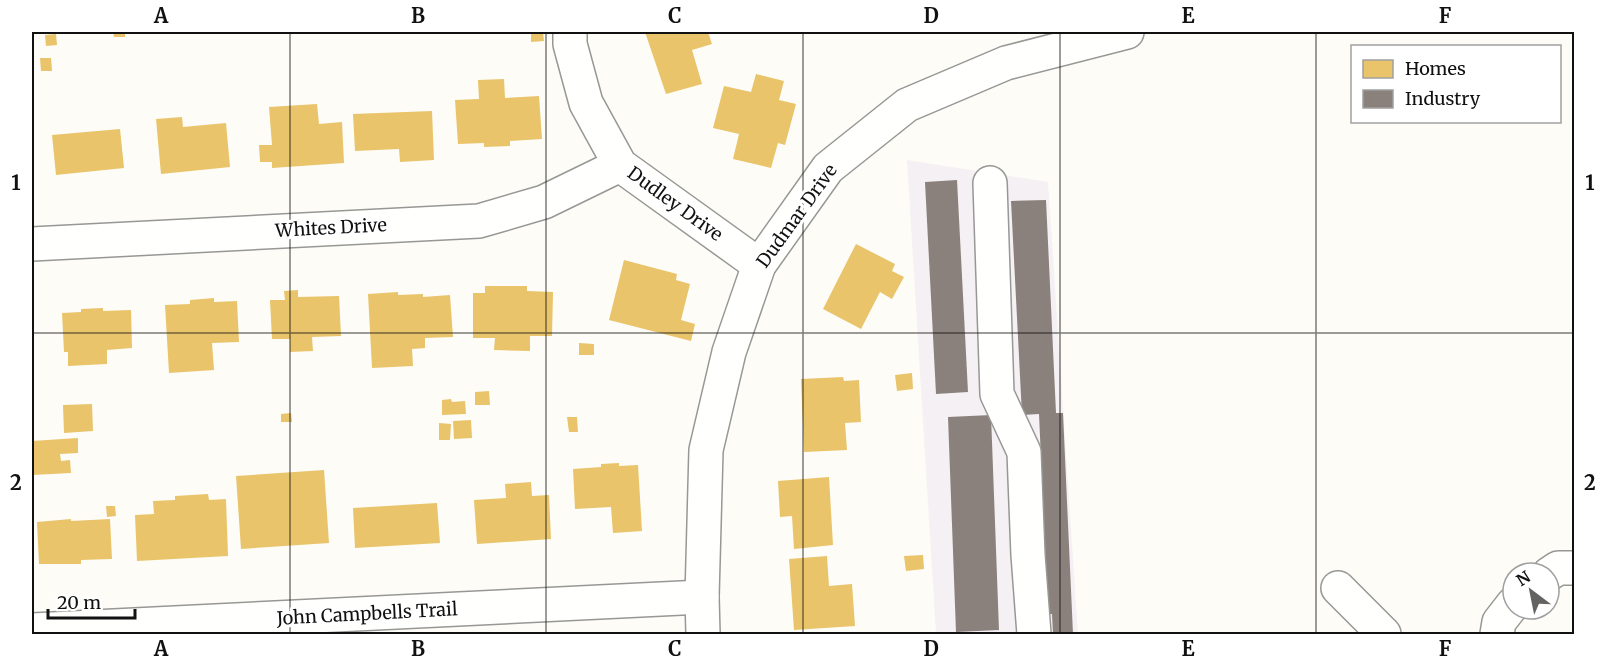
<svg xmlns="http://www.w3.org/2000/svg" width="1606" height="666" font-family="Merriweather,serif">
	<rect width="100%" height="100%" fill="#fdfcf7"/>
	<polygon fill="#f5f0f3" points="907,160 1048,182 1078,634 936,634"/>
	<g fill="#e9c46a">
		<polygon points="113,32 125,32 125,37 114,37"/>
		<polygon points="531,32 543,32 544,41 531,42"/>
		<polygon points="645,32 708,32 712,44 692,50 702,84 666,94"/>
		<polygon points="56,34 57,45 46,46 45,35"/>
		<polygon points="40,58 51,58 52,71 41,71"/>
		<polygon points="756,74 784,81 779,100 796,104 785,145 778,143 771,168 733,159 739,134 713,128 724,86 751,92"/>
		<polygon points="504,79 505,98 539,96 542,139 510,141 510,146 484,147 484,143 458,144 455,100 479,99 478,80"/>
		<polygon points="317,104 319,124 342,122 344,163 272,168 272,162 260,162 259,145 272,145 269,107"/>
		<polygon points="432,111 434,160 400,162 399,149 355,151 353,114"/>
		<polygon points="182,117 183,127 226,123 230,167 161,174 156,119"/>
		<polygon points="120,129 124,168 56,175 52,135"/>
		<polygon points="856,244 895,264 892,271 904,277 892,299 880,292 861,329 823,309"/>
		<polygon points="624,260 677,274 676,280 690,284 681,320 695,324 691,341 609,320"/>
		<polygon points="485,286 527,286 527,291 553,292 552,336 530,336 530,351 494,350 495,338 473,338 473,293 485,293"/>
		<polygon points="298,290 298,297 339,296 341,336 312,337 313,351 290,352 290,339 272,339 270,300 285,300 284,291"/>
		<polygon points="398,292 398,295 423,294 423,297 450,295 453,337 425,338 425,348 412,349 413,366 372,368 368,294"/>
		<polygon points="214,298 214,302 237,301 239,342 212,343 214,370 169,373 165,305 190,304 190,300"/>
		<polygon points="103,308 103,311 131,310 132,348 107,350 107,364 68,366 68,352 64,352 62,313 81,312 81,309"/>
		<polygon points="579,343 594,344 594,355 579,355"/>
		<polygon points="912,373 913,389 897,391 895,375"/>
		<polygon points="843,377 844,381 859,380 861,422 845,423 847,450 804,452 801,379"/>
		<polygon points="489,391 490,405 475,405 475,392"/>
		<polygon points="451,399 452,402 465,401 466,414 442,415 442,400"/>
		<polygon points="92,404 93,431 64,433 63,405"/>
		<polygon points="291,413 292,422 281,422 281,414"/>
		<polygon points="567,417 577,417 578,432 569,432"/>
		<polygon points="471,420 472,438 454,439 453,421"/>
		<polygon points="439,423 451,424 450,440 439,440"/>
		<polygon points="78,438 78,453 60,454 61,461 70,460 71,473 32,475 32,441"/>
		<polygon points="619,463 619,466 638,465 642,531 613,533 611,507 575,509 573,469 601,467 601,464"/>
		<polygon points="324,470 329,543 241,549 236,476"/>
		<polygon points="829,477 833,545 794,549 792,516 780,517 778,481"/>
		<polygon points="531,482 532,496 549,495 551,539 477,544 474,500 506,498 505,484"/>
		<polygon points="208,494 209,500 226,499 228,556 137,561 135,515 154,514 153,501 175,500 175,496"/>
		<polygon points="437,503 440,543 355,548 353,508"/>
		<polygon points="106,506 115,506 116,516 107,517"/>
		<polygon points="71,519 71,521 110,519 112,559 81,560 81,564 39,564 37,522"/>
		<polygon points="923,555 924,569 906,571 904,556"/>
		<polygon points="827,556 829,586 852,584 855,626 794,630 789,559"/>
	</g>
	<g fill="#8a817c">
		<polygon points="957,180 968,392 936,394 925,182"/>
		<polygon points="1046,200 1056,413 1063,413 1073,634 1053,634 1052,614 1048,614 1039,414 1022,415 1011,201"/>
		<polygon points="991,415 999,630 956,632 948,417"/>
	</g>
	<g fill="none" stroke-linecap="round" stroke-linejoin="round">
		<g stroke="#979795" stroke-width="36">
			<g id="minor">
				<polyline points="570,32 570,44 586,103 620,165 759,265"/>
				<polyline points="990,183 997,394 1024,452 1028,555 1034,634"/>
				<polyline points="32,244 479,221 544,202 620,165"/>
				<polyline points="1549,574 1558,568 1574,568"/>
				<polyline points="1338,588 1384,634"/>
				<polyline points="32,630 702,597"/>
				<polyline points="703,634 702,597 706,450 729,352 759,265 828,168 907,105 1006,63 1127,32"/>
				<polyline points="1497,634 1499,622 1513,604"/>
			</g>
		</g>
		<use href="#minor" stroke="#fffffe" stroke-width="33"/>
	</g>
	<path fill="none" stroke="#111" stroke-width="1.5" stroke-opacity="0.55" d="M 290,32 L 290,634M 546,32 L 546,634M 803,32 L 803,634M 1060,32 L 1060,634M 1316,32 L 1316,634M 32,333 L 1574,333"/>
	<g text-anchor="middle" stroke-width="6" stroke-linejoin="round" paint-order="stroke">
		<g font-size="18" fill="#111" stroke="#fff">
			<text transform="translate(675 204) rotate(36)" y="6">Dudley Drive</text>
			<text transform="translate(797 216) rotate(-54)" y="6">Dudmar Drive</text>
			<text transform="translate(331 228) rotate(-3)" y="6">Whites Drive</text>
			<text transform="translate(367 614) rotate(-3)" y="6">John Campbells Trail</text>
		</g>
	</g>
	<rect width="1606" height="666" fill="none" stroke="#ffffff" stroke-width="66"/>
	<rect x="1351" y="45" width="210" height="78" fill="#ffffff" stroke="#a0a0a0" stroke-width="1.5"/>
	<rect x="1363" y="60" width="30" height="18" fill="#e9c46a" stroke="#a0a0a0" stroke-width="1.5"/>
	<text x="1405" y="75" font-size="18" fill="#111111">Homes</text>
	<rect x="1363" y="90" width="30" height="18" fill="#8a817c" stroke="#a0a0a0" stroke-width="1.5"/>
	<text x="1405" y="105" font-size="18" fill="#111111">Industry</text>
	<g transform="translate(1531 591) rotate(328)"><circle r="28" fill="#ffffff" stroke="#a0a0a0" stroke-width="1.5"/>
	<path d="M0-4.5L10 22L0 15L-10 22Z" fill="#646362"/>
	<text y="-9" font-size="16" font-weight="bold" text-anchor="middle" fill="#111111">N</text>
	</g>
	<path d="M48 609v9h87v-9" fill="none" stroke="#111111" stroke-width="3"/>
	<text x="57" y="609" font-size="18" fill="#111111" stroke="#ffffff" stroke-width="4.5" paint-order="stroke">20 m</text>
	<rect x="33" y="33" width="1540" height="600" fill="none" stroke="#111" stroke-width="2"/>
	<g font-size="20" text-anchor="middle" font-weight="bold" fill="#111">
		<text x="161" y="23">A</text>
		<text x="418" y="23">B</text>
		<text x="675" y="23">C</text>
		<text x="931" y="23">D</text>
		<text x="1188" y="23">E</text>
		<text x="1445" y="23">F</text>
		<text x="16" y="190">1</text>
		<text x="1590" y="190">1</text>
		<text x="16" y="490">2</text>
		<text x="1590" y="490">2</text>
		<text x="161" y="656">A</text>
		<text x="418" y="656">B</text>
		<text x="675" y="656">C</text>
		<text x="931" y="656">D</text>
		<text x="1188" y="656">E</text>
		<text x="1445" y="656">F</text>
	</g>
</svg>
